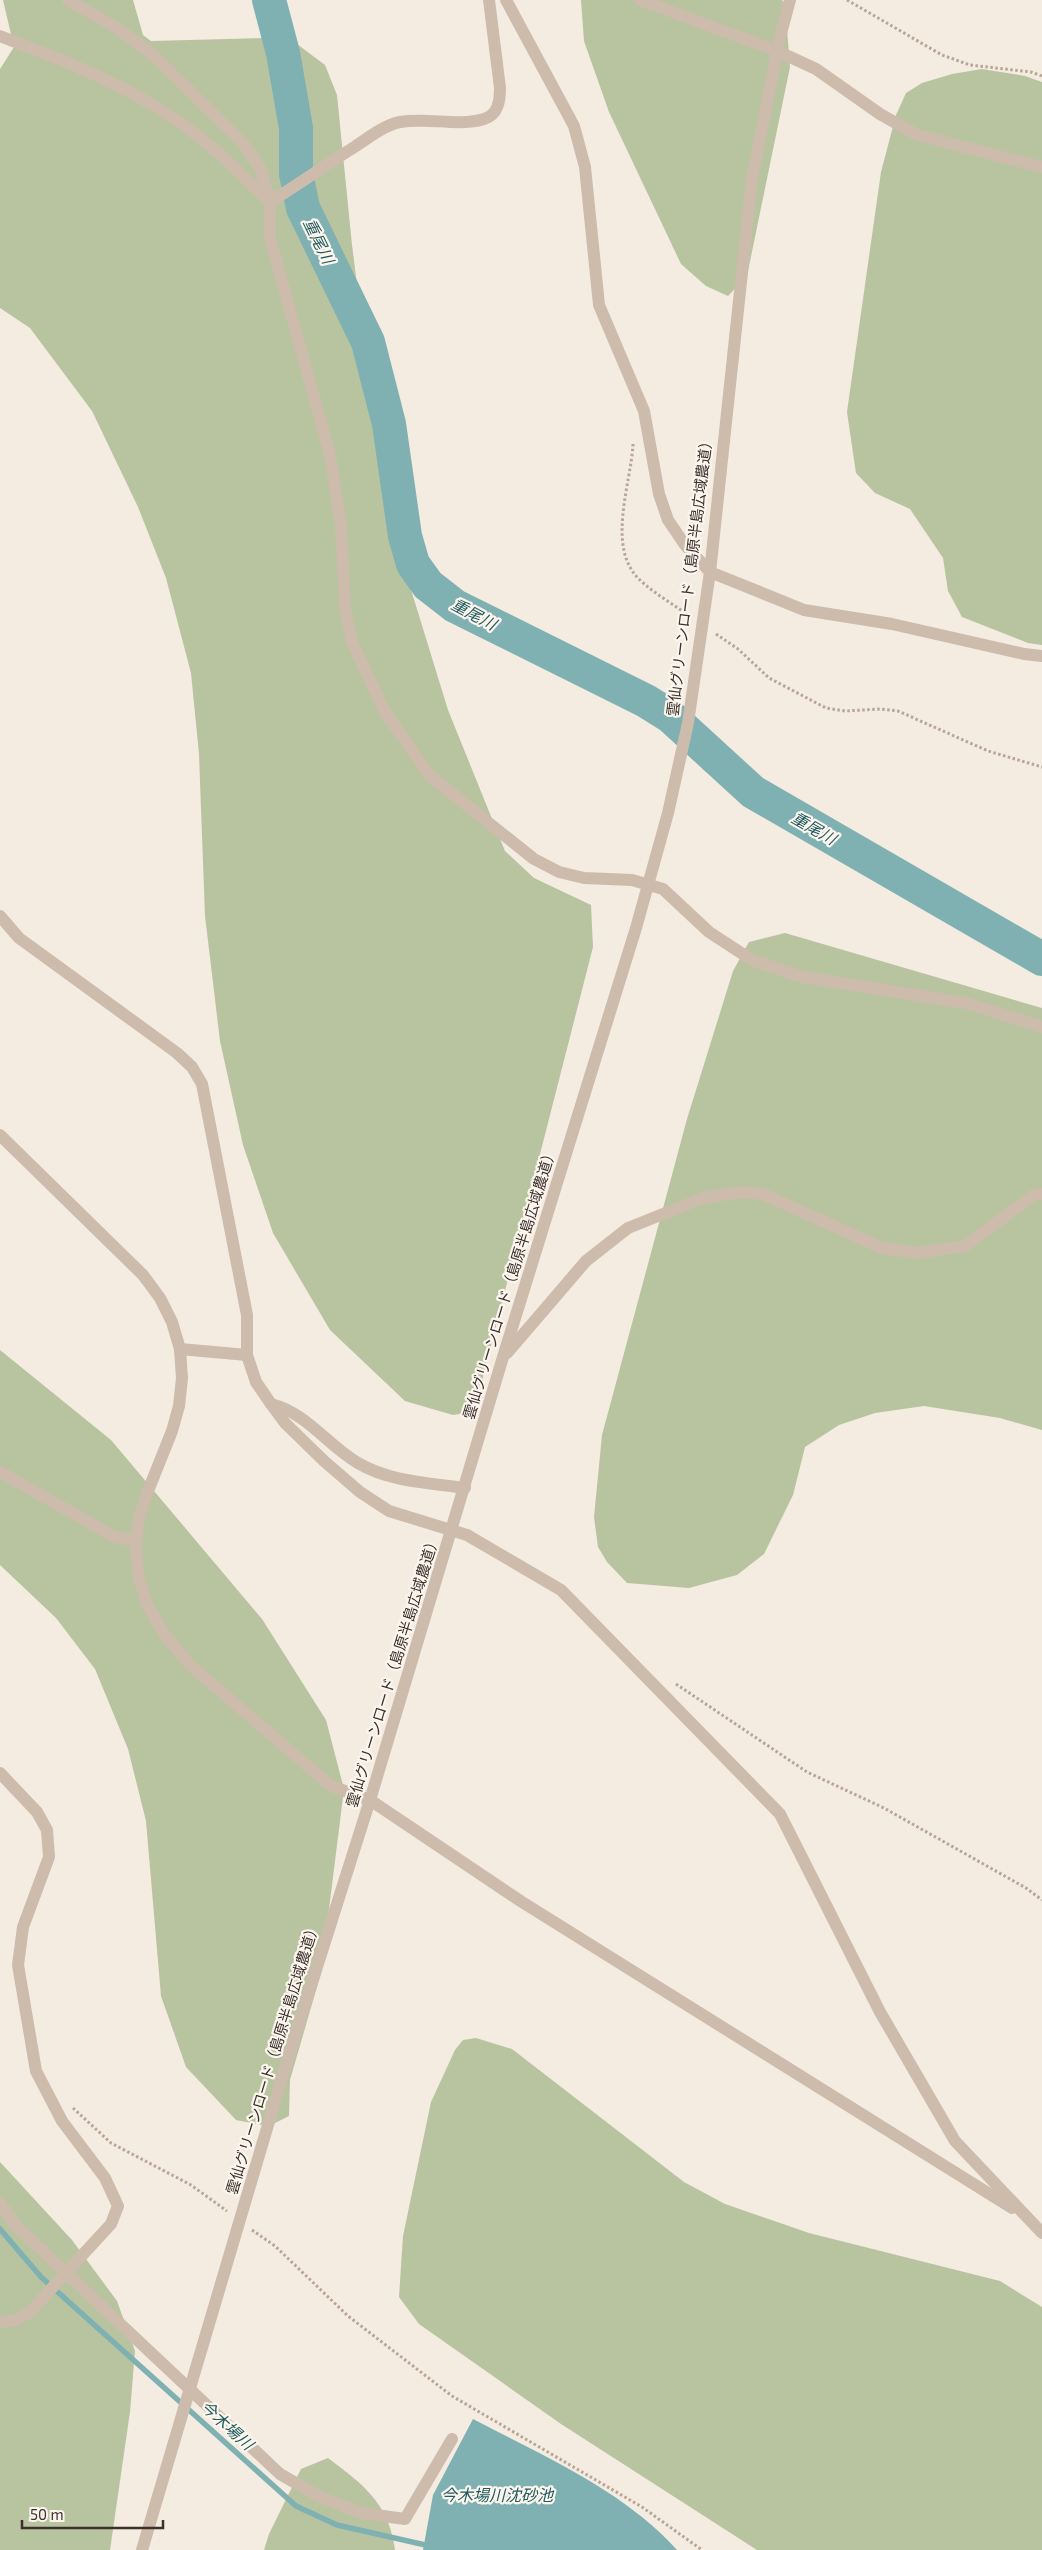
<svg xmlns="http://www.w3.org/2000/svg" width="1042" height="2550" font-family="'Exo 2','Noto Sans JP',sans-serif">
	<rect width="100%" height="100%" fill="#f4ebe1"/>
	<g fill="#b8c4a0">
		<polygon points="3,0 133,0 143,35 151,41 264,38 297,44 325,65 337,95 352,245 375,426 401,557 448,710 505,851 534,878 591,905 593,947 474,1412 453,1415 405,1401 330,1330 273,1233 243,1145 220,1041 205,916 199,754 191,673 166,578 138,507 92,411 30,328 0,308 0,69 14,47"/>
		<polygon points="581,0 782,0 785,4 790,67 747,276 728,296 706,286 681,264 609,112 584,41"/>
		<polygon points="982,69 1025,76 1042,82 1042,645 1028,643 962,617 948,591 943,558 910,509 875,493 856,473 847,412 881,172 896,115 906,93 922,83 952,74"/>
		<polygon points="785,933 1042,1008 1042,1430 1000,1418 924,1406 875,1413 839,1425 805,1447 793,1495 764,1554 737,1575 689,1588 627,1583 607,1562 598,1547 594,1517 602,1435 687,1119 733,971 749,942"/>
		<polygon points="0,1350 111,1440 262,1619 326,1720 344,1789 321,1973 290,2080 289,2116 269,2126 236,2120 186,2067 161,1996 146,1821 128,1749 95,1669 56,1618 0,1565"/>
		<polygon points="476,2038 512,2049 684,2182 725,2204 809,2233 1000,2281 1042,2307 1042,2550 757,2550 561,2424 419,2324 399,2297 403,2236 431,2102 455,2050 463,2040"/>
		<polygon points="0,2162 72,2240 117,2301 135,2351 130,2412 110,2550 0,2550"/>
		<path d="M 328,2458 C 364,2485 389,2504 395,2550 L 264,2550 L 269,2534 L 301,2469 Z"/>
	</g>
	<path fill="#7fb0b2" d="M 473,2419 C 543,2456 623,2490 677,2550 L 423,2550 L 433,2495 Z"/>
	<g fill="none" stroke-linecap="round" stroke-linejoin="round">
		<polyline stroke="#7fb0b2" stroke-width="5.5" points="0,2229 41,2277 296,2506 337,2525 430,2546"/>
		<polyline stroke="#7fb0b2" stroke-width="34" points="269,0 283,53 296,128 296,174 303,208 368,342 389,424 405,536 413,564 428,585 455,606 646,701 670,716 753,792 1042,959"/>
		<g stroke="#b9a596" stroke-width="3" stroke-dasharray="2.5 2.5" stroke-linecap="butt">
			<polyline points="847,0 942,55 970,65 1031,72 1042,76"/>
			<path d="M 633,444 C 631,485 605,549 641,581 C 655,594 673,604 688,615"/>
			<polyline points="716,634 738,649 769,678 826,708 845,711 881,709 898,711 988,751 1042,767"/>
			<polyline points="676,1684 807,1772 884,1808 1026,1888 1042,1900"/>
			<polyline points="73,2108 111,2143 191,2185 227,2211"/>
			<polyline points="252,2230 275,2246 348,2316 452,2396 642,2507 702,2550"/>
		</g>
		<g stroke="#cdbbac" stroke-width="12">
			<polyline points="68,0 117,28 153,55 243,143 260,168 270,202 270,238 330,455 341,525 345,607 352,642 385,712 430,776 534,859 559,872 584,878 632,880 663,889 709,932 752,960 802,977 966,1003 1042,1027"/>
			<polyline points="506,0 574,126 585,167 599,305 644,411 659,494 668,520 685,545 710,572 804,610 892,624 1024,654 1042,656"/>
			<polyline points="640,0 777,51 816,69 880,114 917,135 1042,167"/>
			<path d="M 0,36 C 74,64 148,93 209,145 C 230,162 249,183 270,202"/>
			<path d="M 270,202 C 299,184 327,164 356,146 C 369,137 385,125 400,122 C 428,117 457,127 484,119 C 498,115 500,101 500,88 L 489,0"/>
			<polyline points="0,916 19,938 177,1053 192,1067 202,1084 247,1315 247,1355 256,1382 271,1404 285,1423 324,1461 360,1492 389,1511 467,1535 561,1590 780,1814 880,2012 955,2141 1042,2233"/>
			<polyline points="0,1135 143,1275 160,1298 172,1322 180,1349 182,1378 179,1406 172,1431 146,1496 138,1522 136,1551 139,1578 147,1605 165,1635 190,1665 331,1786 370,1800 522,1902 1012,2208"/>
			<polyline points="180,1349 247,1355"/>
			<polyline points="507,1353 586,1261 628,1228 703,1198 741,1192 763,1194 882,1248 917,1253 965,1246 1034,1195 1042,1194"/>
			<path d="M 271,1404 C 307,1413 327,1445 358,1463 C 390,1482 430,1483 465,1488"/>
			<polyline points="0,1472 115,1537 136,1541"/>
			<polyline points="0,1773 37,1812 47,1830 49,1857 23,1927 18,1965 36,2071 62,2121 105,2178 118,2206 111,2224 29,2313 15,2320 0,2322"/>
			<polyline points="0,2203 16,2226 280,2474 320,2497 361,2513 405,2519 452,2439"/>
			<polyline points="142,2550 284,2071 370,1800 503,1357 636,928 668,813 688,723 710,572 752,179 779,41 790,0"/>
		</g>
	</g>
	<g text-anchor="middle" stroke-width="4.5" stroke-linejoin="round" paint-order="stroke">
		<g font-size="15" fill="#3b302b" stroke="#fbf5ee">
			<text transform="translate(690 575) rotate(-83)" y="5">雲仙グリーンロード（島原半島広域農道）</text>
			<text transform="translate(510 1283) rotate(-73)" y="5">雲仙グリーンロード（島原半島広域農道）</text>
			<text transform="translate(393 1671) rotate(-73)" y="5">雲仙グリーンロード（島原半島広域農道）</text>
			<text transform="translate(273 2058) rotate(-73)" y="5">雲仙グリーンロード（島原半島広域農道）</text>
		</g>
		<g font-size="16" font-style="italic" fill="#1f5a5e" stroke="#fbf5ee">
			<text transform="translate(319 241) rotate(64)" y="6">重尾川</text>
			<text transform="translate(474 614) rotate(28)" y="6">重尾川</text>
			<text transform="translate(814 828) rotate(30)" y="6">重尾川</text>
			<text transform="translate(227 2425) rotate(42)" y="6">今木場川</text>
			<text x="497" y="2501">今木場川沈砂池</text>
		</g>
	</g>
	<path d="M22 2520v8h141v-8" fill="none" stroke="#3b302b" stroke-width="2.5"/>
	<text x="30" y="2520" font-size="15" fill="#3b302b" stroke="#fbf5ee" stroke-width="4" paint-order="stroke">50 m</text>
</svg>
